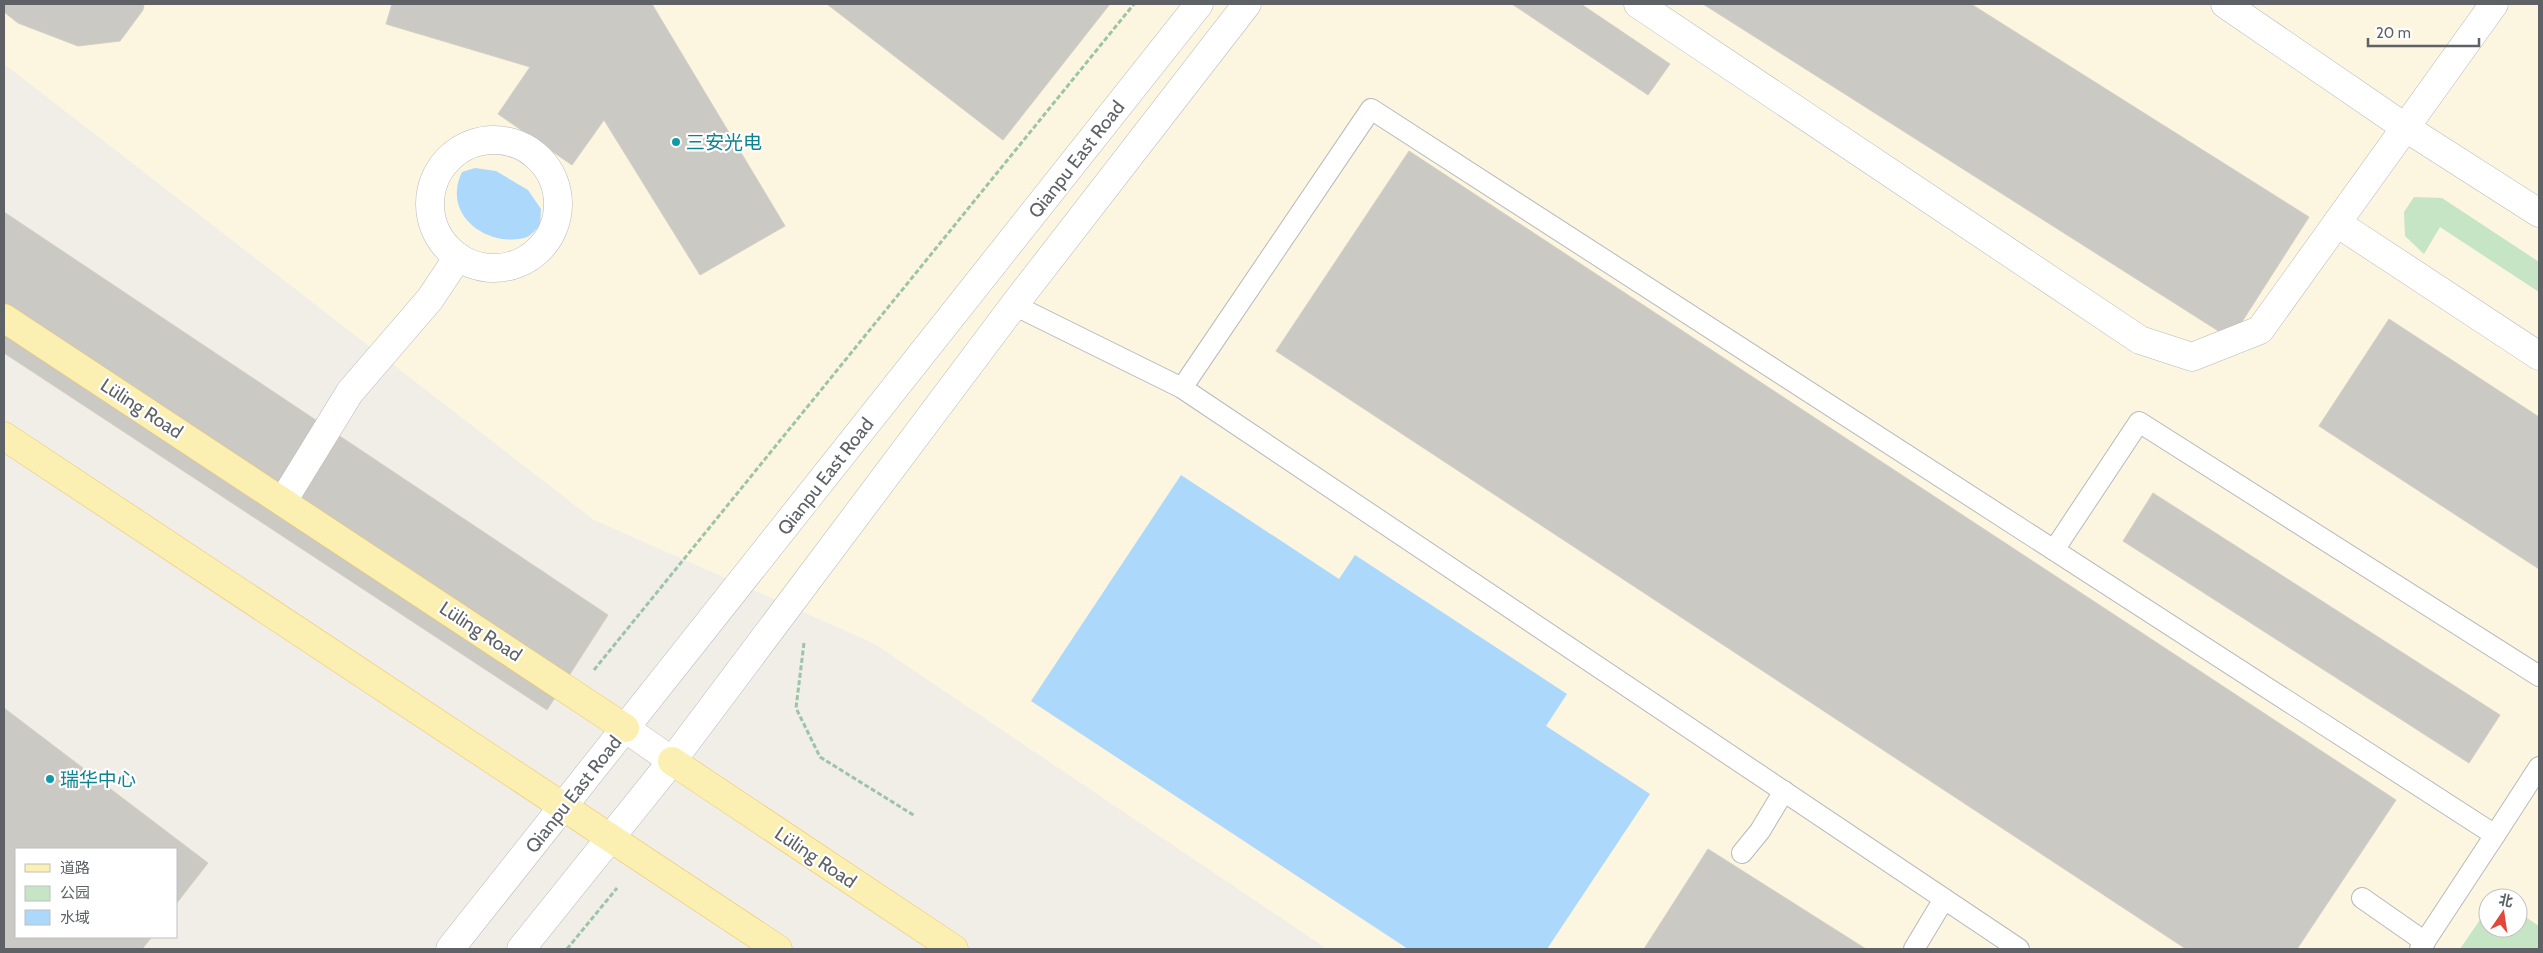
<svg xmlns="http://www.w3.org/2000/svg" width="2543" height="953" font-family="Cabin,'Noto Sans SC',sans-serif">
	<rect width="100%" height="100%" fill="#f0eee7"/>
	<path fill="#fcf5df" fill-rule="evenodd" d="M 4,4 L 2539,4 L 2539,949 L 1327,949 L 873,643 L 594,520 L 4,64 ZM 2488,898 L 2518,898 L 2518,928 L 2488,928 Z"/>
	<g fill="#c5e5c5">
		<polygon points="2414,197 2442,198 2539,262 2539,292 2440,227 2424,254 2405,236 2404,212"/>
		<polygon points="2488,908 2488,928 2518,928 2518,912 2539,926 2539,949 2460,949"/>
	</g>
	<g fill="#acd8fb">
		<path d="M 475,168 L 496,171 L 528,190 L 541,209 L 540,225 C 537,228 533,233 529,236 C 521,240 511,240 502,239 C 469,233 446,205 462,172 Z"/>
		<polygon points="1181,475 1339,579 1355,555 1567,694 1546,726 1650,794 1547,949 1408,949 1031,701"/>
	</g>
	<g fill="#cbc9c4" stroke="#d4cfc5">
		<polygon points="4,4 144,4 143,10 120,41 78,46 18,23 4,12"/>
		<polygon points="392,4 652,4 785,226 700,275 604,120 572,165 498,114 530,67 386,24"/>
		<polygon points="827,4 1110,4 1003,140"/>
		<polygon points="1512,4 1581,4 1670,64 1648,95"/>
		<polygon points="1703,4 1971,4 2309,217 2231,339"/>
		<polygon points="1409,151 2396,800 2297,949 2186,949 1276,351"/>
		<polygon points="4,212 608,615 547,710 4,353"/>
		<polygon points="2389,319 2539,417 2539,569 2319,426"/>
		<polygon points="2153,493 2500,715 2469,763 2123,541"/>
		<polygon points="4,708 208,863 176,904 176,849 16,849 16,937 152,937 142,949 4,949"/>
		<polygon points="1708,849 1866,949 1644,949"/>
	</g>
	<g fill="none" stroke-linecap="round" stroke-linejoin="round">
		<g stroke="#b7b9bc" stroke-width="22">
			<g id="lane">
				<polyline points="1014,305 1182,388 2019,949"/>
				<polyline points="1182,388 1371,109 2495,835 2420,949"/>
				<polyline points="2054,550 2139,422 2539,676"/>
				<polyline points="2495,835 2539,767"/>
				<polyline points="1742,853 1760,831 1784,791"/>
				<polyline points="2362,898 2425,942"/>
				<polyline points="1914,949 1944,899"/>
			</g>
		</g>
		<g stroke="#b7b9bc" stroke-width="29">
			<g id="street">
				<polyline points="1638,4 2140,340 2192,357 2260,330 2494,4"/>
				<circle cx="494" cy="204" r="64"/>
				<polyline points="2337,223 2539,356"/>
				<polyline points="283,501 350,392 430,299 458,257"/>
			</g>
		</g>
		<g stroke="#b5b9bd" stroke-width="29">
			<g id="secondary">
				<polyline points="2225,4 2406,128 2539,213"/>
				<polyline points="625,728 672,761"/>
				<polyline points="450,949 1199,4"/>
				<polyline points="521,949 672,761 1014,305 1247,4"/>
			</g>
		</g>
		<g stroke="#eac565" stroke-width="29">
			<g id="primary">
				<polyline points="4,318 625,728"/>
				<polyline points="4,436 778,949"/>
				<polyline points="672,761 954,949"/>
			</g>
		</g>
		<g stroke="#9dc4a8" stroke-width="3" stroke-dasharray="5 2.5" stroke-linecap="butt">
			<polyline points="804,643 796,708 820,757 915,816"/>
			<polyline points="594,670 1134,4"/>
			<polyline points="567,949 617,888"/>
		</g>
		<use href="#lane" stroke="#fff" stroke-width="20"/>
		<use href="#street" stroke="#fff" stroke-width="28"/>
		<use href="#secondary" stroke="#fff" stroke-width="28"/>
		<use href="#primary" stroke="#fbefb1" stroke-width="28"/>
	</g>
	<g fill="#0f9aa8" stroke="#fff" stroke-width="2">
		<circle cx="676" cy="142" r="5"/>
		<circle cx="50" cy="779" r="5"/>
	</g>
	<g text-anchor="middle" stroke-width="4.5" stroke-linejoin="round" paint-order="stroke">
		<g font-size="19" fill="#0d838f" stroke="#fff" text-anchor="start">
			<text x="686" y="149">三安光电</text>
			<text x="60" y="786">瑞华中心</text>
		</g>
		<g font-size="19" fill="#5e6266" stroke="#fff">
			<text transform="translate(1076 159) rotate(-52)" y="7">Qianpu East Road</text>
			<text transform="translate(142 408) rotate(33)" y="7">Lüling Road</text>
			<text transform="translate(825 476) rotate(-52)" y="7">Qianpu East Road</text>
			<text transform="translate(481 631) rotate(33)" y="7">Lüling Road</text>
			<text transform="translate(573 794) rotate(-52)" y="7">Qianpu East Road</text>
			<text transform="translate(816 857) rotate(34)" y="7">Lüling Road</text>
		</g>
	</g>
	<rect width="2543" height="953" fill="none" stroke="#5e6266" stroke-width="10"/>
	<rect x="15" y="848" width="162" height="90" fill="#ffffff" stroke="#bfc0c2"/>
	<rect x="25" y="864" width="25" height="8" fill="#fbefb1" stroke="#bfc0c2"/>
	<text x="60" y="873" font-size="15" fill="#5e6266">道路</text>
	<rect x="25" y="886" width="25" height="15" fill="#c5e5c5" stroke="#bfc0c2"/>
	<text x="60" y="898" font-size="15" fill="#5e6266">公园</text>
	<rect x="25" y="910" width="25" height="15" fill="#acd8fb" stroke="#bfc0c2"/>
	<text x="60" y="923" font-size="15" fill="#5e6266">水域</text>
	<g transform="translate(2503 913) rotate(13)"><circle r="24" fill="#ffffff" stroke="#bfc0c2"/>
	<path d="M0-4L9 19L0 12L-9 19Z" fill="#e0483c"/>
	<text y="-8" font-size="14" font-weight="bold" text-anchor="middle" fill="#5e6266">北</text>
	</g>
	<path d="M2368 38v8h111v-8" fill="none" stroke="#5e6266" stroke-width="2.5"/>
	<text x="2376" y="38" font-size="15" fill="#5e6266" stroke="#ffffff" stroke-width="4" paint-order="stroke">20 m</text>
</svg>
